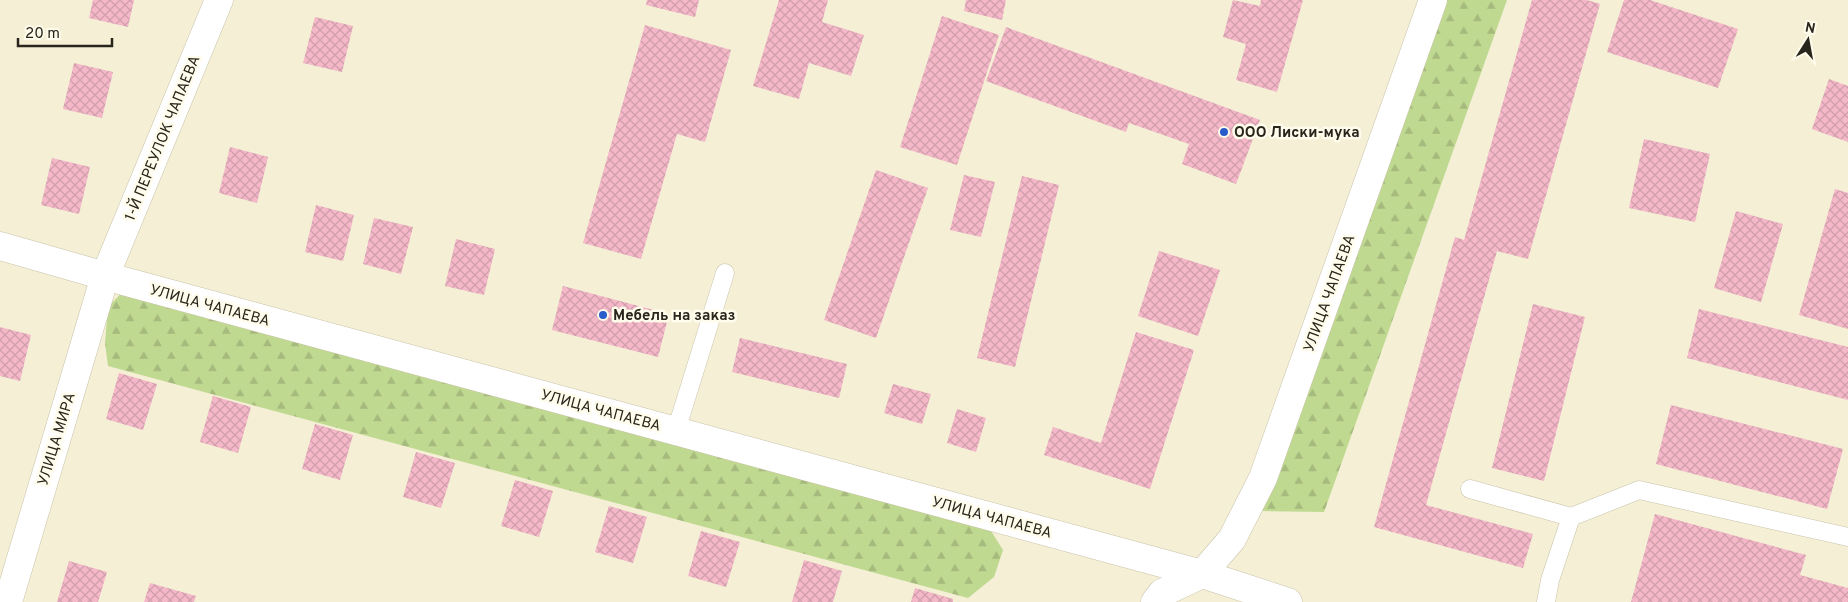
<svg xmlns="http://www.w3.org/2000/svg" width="1848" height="602" font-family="Overpass,sans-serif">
	<defs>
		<pattern id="forest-firs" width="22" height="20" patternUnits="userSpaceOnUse" patternTransform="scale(1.25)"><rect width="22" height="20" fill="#c0d991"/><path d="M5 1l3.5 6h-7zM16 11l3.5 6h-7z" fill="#a5ba7c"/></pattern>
		<pattern id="building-cross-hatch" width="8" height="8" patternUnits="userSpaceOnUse" patternTransform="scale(1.25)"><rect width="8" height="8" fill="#f4b8c9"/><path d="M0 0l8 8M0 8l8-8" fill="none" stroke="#d19eac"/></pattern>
	</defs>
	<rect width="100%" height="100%" fill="#f4efd5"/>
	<g fill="url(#forest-firs)">
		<polygon points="1447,0 1507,0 1324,512 1262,511"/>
		<polygon points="137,277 970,498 1003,550 994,577 968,598 108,366 105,343 108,307"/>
	</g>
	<g fill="url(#building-cross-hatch)">
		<polygon points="93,0 134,0 128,27 89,18"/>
		<polygon points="647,0 699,0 695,17 646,5"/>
		<polygon points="779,0 828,0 822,22 864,35 851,76 809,63 799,99 753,86"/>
		<polygon points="966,0 1006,0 1002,20 964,11"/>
		<polygon points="1233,0 1260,6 1261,0 1303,0 1277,92 1236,80 1246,44 1223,37"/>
		<polygon points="1532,0 1587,0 1600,4 1528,259 1497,251 1426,505 1533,534 1523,568 1374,527 1455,237 1464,240"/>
		<polygon points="1624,0 1650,0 1738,29 1718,88 1607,52"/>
		<polygon points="942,16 999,35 957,165 900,147"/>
		<polygon points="315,17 353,26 342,72 303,63"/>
		<polygon points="645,25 731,50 705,142 677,134 641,259 583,243"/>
		<polygon points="1006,27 1260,120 1236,184 1182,164 1189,144 1129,123 1126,132 986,81"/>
		<polygon points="74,63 113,72 102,118 63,109"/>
		<polygon points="1829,79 1848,86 1848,142 1812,129"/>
		<polygon points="1644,139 1710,154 1695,222 1629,208"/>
		<polygon points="230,147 268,157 257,203 219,193"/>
		<polygon points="52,158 90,167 79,214 41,205"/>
		<polygon points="876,170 928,188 876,338 824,320"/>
		<polygon points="964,175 995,182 981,237 950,230"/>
		<polygon points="1022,176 1059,185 1015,367 977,358"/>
		<polygon points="1835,189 1848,193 1848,329 1799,315"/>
		<polygon points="316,205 354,215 343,261 305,252"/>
		<polygon points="1736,211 1783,224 1761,302 1714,288"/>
		<polygon points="374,218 413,227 401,274 363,264"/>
		<polygon points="456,239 495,249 484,295 445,286"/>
		<polygon points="1159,251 1220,270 1198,336 1138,316"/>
		<polygon points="563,286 669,314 658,357 552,330"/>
		<polygon points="1533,304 1585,317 1544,481 1492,468"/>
		<polygon points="1699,309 1848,347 1848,400 1687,358"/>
		<polygon points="0,327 31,335 20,381 0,376"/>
		<polygon points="1136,332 1194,350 1150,489 1044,455 1053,427 1101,443"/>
		<polygon points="740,338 847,364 839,398 732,372"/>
		<polygon points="119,373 157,384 143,430 106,419"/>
		<polygon points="893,384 931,394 922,424 884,413"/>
		<polygon points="213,396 251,407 238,453 200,442"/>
		<polygon points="1671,405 1843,449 1827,509 1656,464"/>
		<polygon points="957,409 986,418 976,452 947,443"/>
		<polygon points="315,424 353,435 340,480 302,469"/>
		<polygon points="416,452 455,463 441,508 403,497"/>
		<polygon points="515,480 553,491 539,537 501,526"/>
		<polygon points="609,506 647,517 633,563 595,552"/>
		<polygon points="1655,514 1806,555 1800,575 1848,588 1848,602 1631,602"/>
		<polygon points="701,531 740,542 726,587 688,576"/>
		<polygon points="804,560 842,571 833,602 792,602"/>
		<polygon points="69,561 107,572 98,602 57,602"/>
		<polygon points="150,583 196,596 194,602 144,602"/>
		<polygon points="915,588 953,599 953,602 911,602"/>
	</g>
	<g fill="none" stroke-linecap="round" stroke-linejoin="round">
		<g stroke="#c9c3aa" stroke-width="19">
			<g id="lane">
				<polyline points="676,431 725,273"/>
				<polyline points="1470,489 1571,517"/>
				<polyline points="1546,602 1550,580 1571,517 1639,490 1848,537"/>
			</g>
		</g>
		<g stroke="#c9c3aa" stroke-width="29">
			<g id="street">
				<polyline points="0,246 105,276 1202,574 1288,602"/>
				<polyline points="8,602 105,276 219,0"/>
				<polyline points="1155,602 1162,593 1202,574 1232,539 1263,478 1433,0"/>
			</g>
		</g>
		<use href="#lane" stroke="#fff" stroke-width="18"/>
		<use href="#street" stroke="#fff" stroke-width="28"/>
	</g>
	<g fill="#2a5bca" stroke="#fffcec" stroke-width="2">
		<circle cx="1224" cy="132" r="5"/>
		<circle cx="603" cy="315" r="5"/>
	</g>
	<g text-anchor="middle" stroke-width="5" stroke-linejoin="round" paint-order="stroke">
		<g font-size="15" font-weight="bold" fill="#28261c" stroke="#fffcec" text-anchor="start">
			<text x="1234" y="137">ООО Лиски-мука</text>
			<text x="613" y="320">Мебель на заказ</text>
		</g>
		<g font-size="15" fill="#28261c" stroke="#fffcec">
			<text transform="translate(162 138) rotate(-68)" y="5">1-Й ПЕРЕУЛОК ЧАПАЕВА</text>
			<text transform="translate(1329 293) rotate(-70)" y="5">УЛИЦА ЧАПАЕВА</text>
			<text transform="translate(210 305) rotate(15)" y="5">УЛИЦА ЧАПАЕВА</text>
			<text transform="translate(601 410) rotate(15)" y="5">УЛИЦА ЧАПАЕВА</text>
			<text transform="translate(56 439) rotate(-73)" y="5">УЛИЦА МИРА</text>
			<text transform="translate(992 517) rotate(15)" y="5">УЛИЦА ЧАПАЕВА</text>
		</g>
	</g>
	<g transform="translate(1808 40) rotate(11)" stroke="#fffcec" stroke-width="4" paint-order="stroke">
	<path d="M0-4L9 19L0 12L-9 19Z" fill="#28261c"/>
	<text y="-8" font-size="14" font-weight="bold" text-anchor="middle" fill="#28261c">N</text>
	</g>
	<path d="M18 38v8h94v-8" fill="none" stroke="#28261c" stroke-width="2.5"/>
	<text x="25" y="38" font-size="15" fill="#28261c" stroke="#fffcec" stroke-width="4" paint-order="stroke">20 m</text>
</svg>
